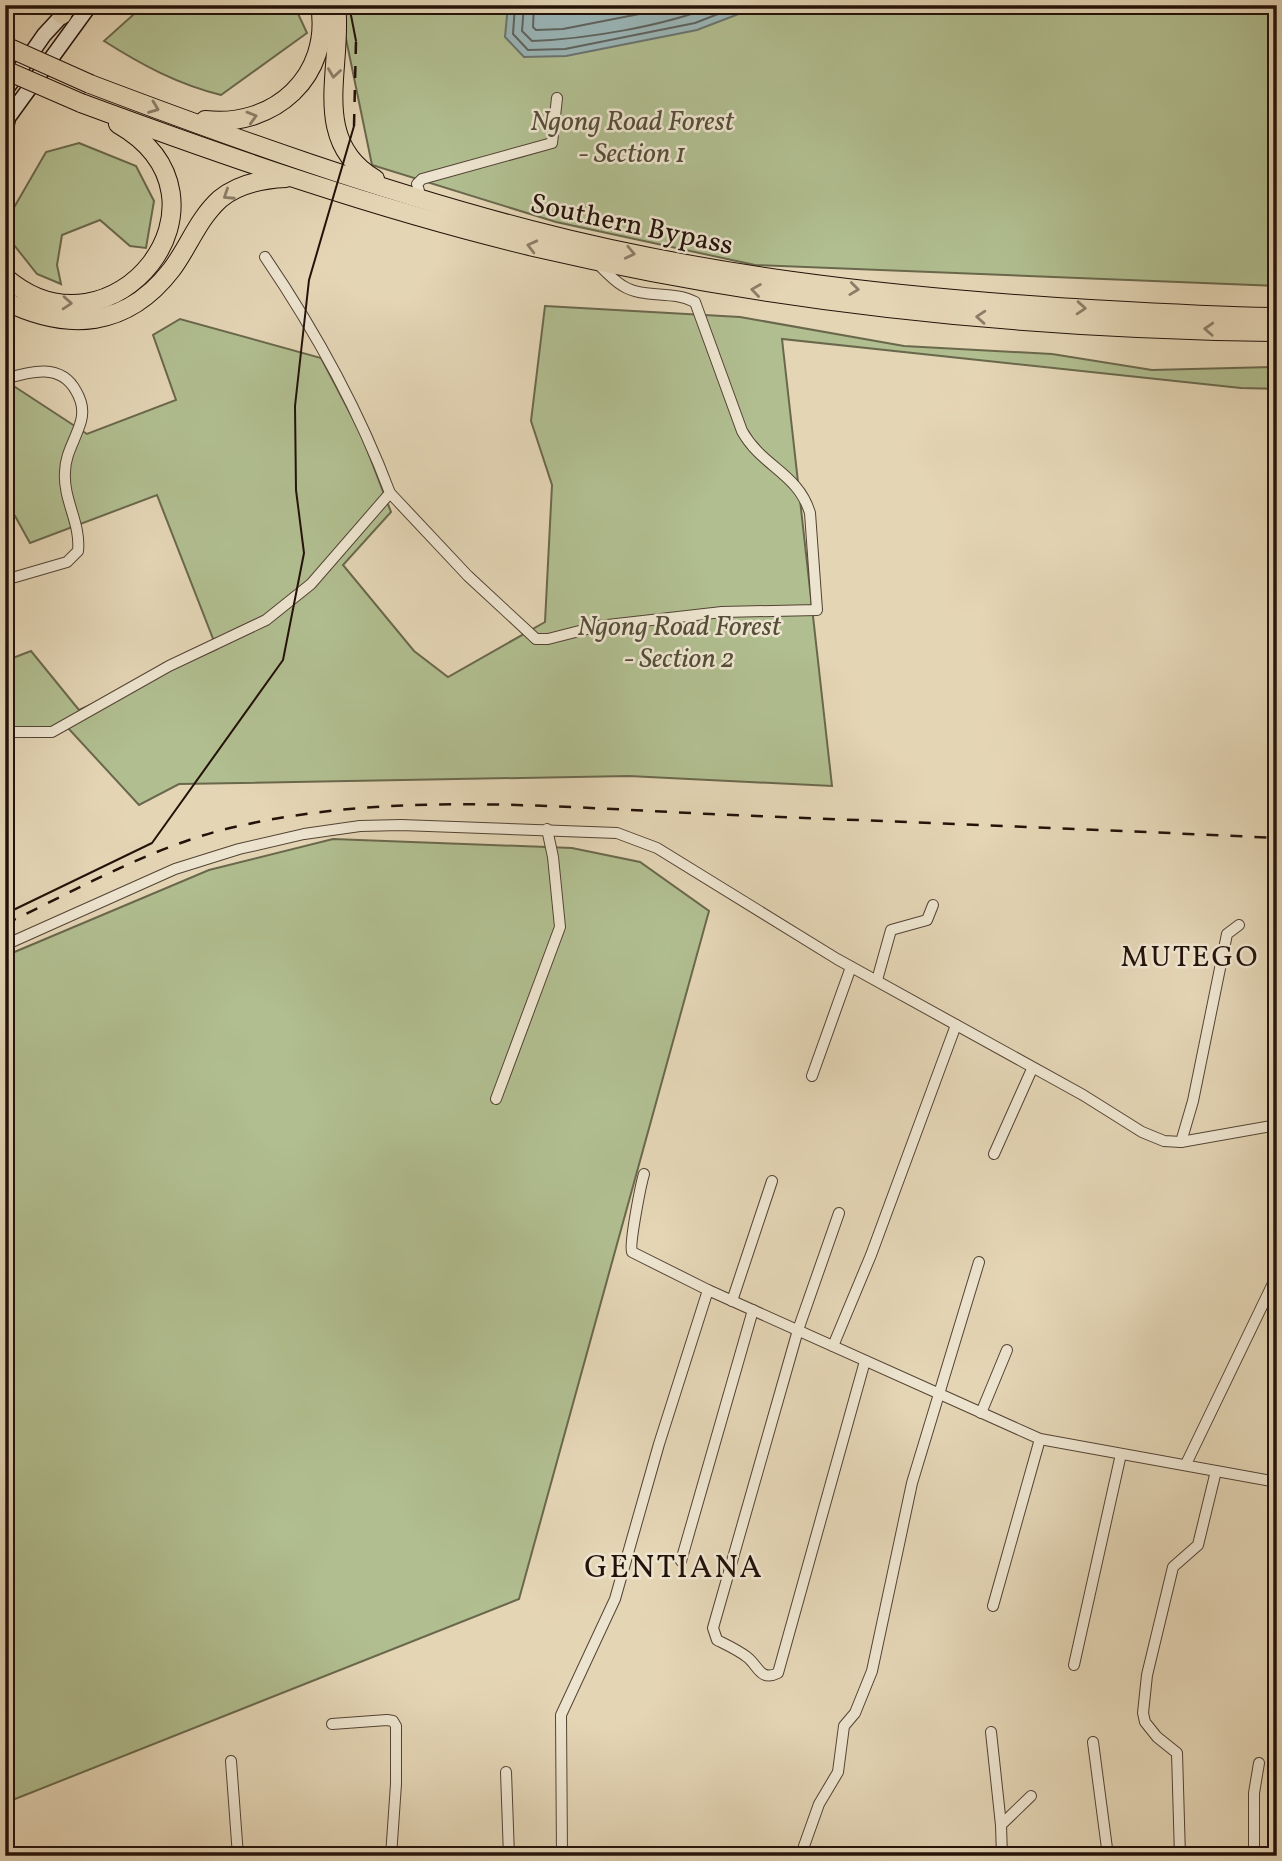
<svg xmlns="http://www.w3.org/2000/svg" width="1282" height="1861" font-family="Vollkorn,serif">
	<rect width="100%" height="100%" fill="#e4d5b5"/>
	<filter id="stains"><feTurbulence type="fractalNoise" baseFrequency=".00286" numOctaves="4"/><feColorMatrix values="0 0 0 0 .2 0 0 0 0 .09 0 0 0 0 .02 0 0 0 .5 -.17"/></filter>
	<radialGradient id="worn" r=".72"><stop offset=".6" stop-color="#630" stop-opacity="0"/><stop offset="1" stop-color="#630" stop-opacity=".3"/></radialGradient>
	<g fill="#b1be90" stroke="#6a684c" stroke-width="2">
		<path d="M 144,5 L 294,5 L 307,33 L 221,95 C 177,84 142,65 104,41 Z"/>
		<polygon points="339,5 1277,5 1277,286 755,265 556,222 372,165"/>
		<polygon points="79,143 136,166 154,201 146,248 130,246 100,220 62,235 57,265 61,284 37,274 14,245 12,211 46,152"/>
		<polygon points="545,306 740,317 904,346 1052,354 1152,370 1277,367 1277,389 1241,388 782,339 832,786 629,776 179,784 139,805 69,729 5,728 5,661 31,651 79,710 217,649 157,495 30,543 5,498 5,384 9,383 87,434 176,400 153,335 180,319 321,358 361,434 391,512 343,565 414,651 448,677 545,622 552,485 531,421"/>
		<polygon points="333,839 572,848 640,862 709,911 519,1599 5,1803 5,956 209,870"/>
	</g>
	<polygon fill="#9ab6b8" stroke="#6a7472" stroke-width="2" points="508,5 762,5 697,30 566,56 524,57 505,37"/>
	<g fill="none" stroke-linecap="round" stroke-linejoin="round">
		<g stroke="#5e6460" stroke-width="2">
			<polyline points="515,5 513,34 528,50 565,49 695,23 741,5"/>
			<path d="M 524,5 L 522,31 L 532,41 C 587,39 665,26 716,5"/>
			<polyline points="534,5 533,27 536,30 563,29 685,5"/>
		</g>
		<g stroke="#534334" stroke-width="12">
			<g id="street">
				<polyline points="421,198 417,184 422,179 552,143 557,98"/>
				<path d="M 5,379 C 31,371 61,363 76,391 C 82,401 84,410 81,421 C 76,439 65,454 65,472 C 63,500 81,523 78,551 L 67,562 L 5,580"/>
				<path d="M 390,493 L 468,576 L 536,639 L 548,639 L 599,626 L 722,612 L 817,610 L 810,513 C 798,473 762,467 742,431 L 695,302 C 673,290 644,299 623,286 C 614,281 605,271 597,263"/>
				<path d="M 5,732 L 52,732 L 169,666 L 266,620 L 311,584 L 390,493 C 358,408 316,332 265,257"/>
				<polyline points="5,945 175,869 239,849 304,834 360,826 401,825 617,833 657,848 837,959 1083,1095 1142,1132 1164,1141 1181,1142 1277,1125"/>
				<polyline points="877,980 891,930 927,920 933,905"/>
				<polyline points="812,1076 851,967"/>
				<polyline points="496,1099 560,927 553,857 547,829"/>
				<polyline points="1181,1142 1193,1101 1227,934 1239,925"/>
				<polyline points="994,1154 1032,1069"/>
				<path d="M 644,1174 C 641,1184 629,1244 632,1252 L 708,1290"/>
				<path d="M 839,1213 L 798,1330 L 713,1628 L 717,1640 C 727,1645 738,1650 747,1657 C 758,1665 760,1682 778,1673 L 865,1361"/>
				<polyline points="732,1301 772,1181"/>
				<polyline points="833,1346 871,1255 956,1025"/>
				<polyline points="981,1413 1007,1350"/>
				<polyline points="1186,1464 1277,1275"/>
				<polyline points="681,1561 753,1310"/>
				<polyline points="993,1606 1040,1439"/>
				<polyline points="1074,1665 1121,1454"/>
				<polyline points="332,1724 387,1720 393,1721 396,1726 396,1784 391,1856"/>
				<polyline points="991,1732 1001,1825"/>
				<polyline points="1093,1742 1108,1856"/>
				<polyline points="231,1761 238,1856"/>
				<polyline points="506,1772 509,1856"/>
				<polyline points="562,1856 561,1715 615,1599 659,1444 708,1290 1040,1439 1277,1482"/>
				<polyline points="803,1856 804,1846 819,1804 838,1772 844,1726 855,1713 872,1671 912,1483 979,1262"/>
				<polyline points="1002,1856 1001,1825 1031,1796"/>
				<polyline points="1180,1856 1177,1753 1157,1737 1145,1722 1143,1713 1147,1675 1173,1567 1198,1545 1216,1471"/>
				<polyline points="1254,1856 1254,1793 1259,1763"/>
			</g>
		</g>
		<g stroke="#231209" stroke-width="17">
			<g id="secondary">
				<polyline points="5,91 44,35 68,9"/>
				<polyline points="5,122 90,5"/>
			</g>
		</g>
		<g stroke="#231209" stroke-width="20">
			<g id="highway">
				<path d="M 336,5 C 344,64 308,140 375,179"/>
				<polyline points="62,15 66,5"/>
				<path d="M 90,84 C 235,139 381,191 531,230 C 703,275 880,295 1057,307 C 1130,311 1204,316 1277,317"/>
				<path d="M 81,103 C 230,158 382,211 538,248 C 779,304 1029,329 1277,332"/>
				<path d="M 205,120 C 274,128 332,76 320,5"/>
				<polyline points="5,122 6,121"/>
				<path d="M 5,277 C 112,370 249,199 118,124"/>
				<path d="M 5,301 C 68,332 127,328 172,269 C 189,246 198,219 220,199 C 238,184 264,179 286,178"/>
			</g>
		</g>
		<use href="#street" stroke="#ede4cf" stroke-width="10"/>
		<use href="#secondary" stroke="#ede4cf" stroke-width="14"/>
		<use href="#highway" stroke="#e4d5b5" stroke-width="18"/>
		<g stroke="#231209" stroke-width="2">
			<polyline points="349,5 356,41"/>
			<polyline points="5,914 152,843 283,660 304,553 296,490 295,406 309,280 354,126"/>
		</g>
		<g stroke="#231209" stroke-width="2.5" stroke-dasharray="12 12" stroke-linecap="butt">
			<polyline points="354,126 356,41"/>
			<path d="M 5,924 C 81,888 156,844 239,826 C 394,791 553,807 711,814 C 900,822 1088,829 1277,838"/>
		</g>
		<g stroke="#231209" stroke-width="20" stroke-linecap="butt">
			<g id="highway-bridge">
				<polyline points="5,46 90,84"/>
				<polyline points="5,70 81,103"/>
			</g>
		</g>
		<use href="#highway-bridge" stroke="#e4d5b5" stroke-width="18"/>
	</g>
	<defs><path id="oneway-chevron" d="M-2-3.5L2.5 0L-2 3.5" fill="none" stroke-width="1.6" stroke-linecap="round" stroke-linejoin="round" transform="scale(1.75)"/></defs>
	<g stroke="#8d7d68">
		<use href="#oneway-chevron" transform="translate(334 73) rotate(98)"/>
		<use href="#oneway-chevron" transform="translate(154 108) rotate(21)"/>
		<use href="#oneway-chevron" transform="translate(252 117) rotate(-16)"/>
		<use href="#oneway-chevron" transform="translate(228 195) rotate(147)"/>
		<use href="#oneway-chevron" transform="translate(532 246) rotate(-166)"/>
		<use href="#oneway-chevron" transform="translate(630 253) rotate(12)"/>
		<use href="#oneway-chevron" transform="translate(854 289) rotate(7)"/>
		<use href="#oneway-chevron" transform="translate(756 290) rotate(-172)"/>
		<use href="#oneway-chevron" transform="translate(67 303) rotate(4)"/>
		<use href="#oneway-chevron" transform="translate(1081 308) rotate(4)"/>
		<use href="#oneway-chevron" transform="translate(981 317) rotate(-176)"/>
		<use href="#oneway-chevron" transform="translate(1209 329) rotate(-177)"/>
	</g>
	<g text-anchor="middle" stroke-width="5" stroke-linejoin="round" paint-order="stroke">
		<g font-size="28" font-style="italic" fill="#554e38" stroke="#ede4cf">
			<text x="632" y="130">Ngong Road Forest<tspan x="632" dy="32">- Section 1</tspan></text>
			<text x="679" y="635">Ngong Road Forest<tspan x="679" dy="32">- Section 2</tspan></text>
		</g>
		<g font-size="28" fill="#231209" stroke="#ede4cf">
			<text transform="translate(632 223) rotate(12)" y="10">Southern Bypass</text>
		</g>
		<g font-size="30" letter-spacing="2" fill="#231209" stroke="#ede4cf">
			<text x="1190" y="966">MUTEGO</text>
		</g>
		<g font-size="32" letter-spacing="2" fill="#231209" stroke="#ede4cf">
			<text x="674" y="1577">GENTIANA</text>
		</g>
	</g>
	<rect width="1282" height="1861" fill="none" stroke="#e4d5b5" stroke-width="28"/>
	<rect x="7" y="7" width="1268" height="1847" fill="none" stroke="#231209" stroke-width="3.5"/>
	<rect x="14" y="14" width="1254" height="1833" fill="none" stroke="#231209" stroke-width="2"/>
	<rect width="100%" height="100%" filter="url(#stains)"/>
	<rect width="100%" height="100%" fill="url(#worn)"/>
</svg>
